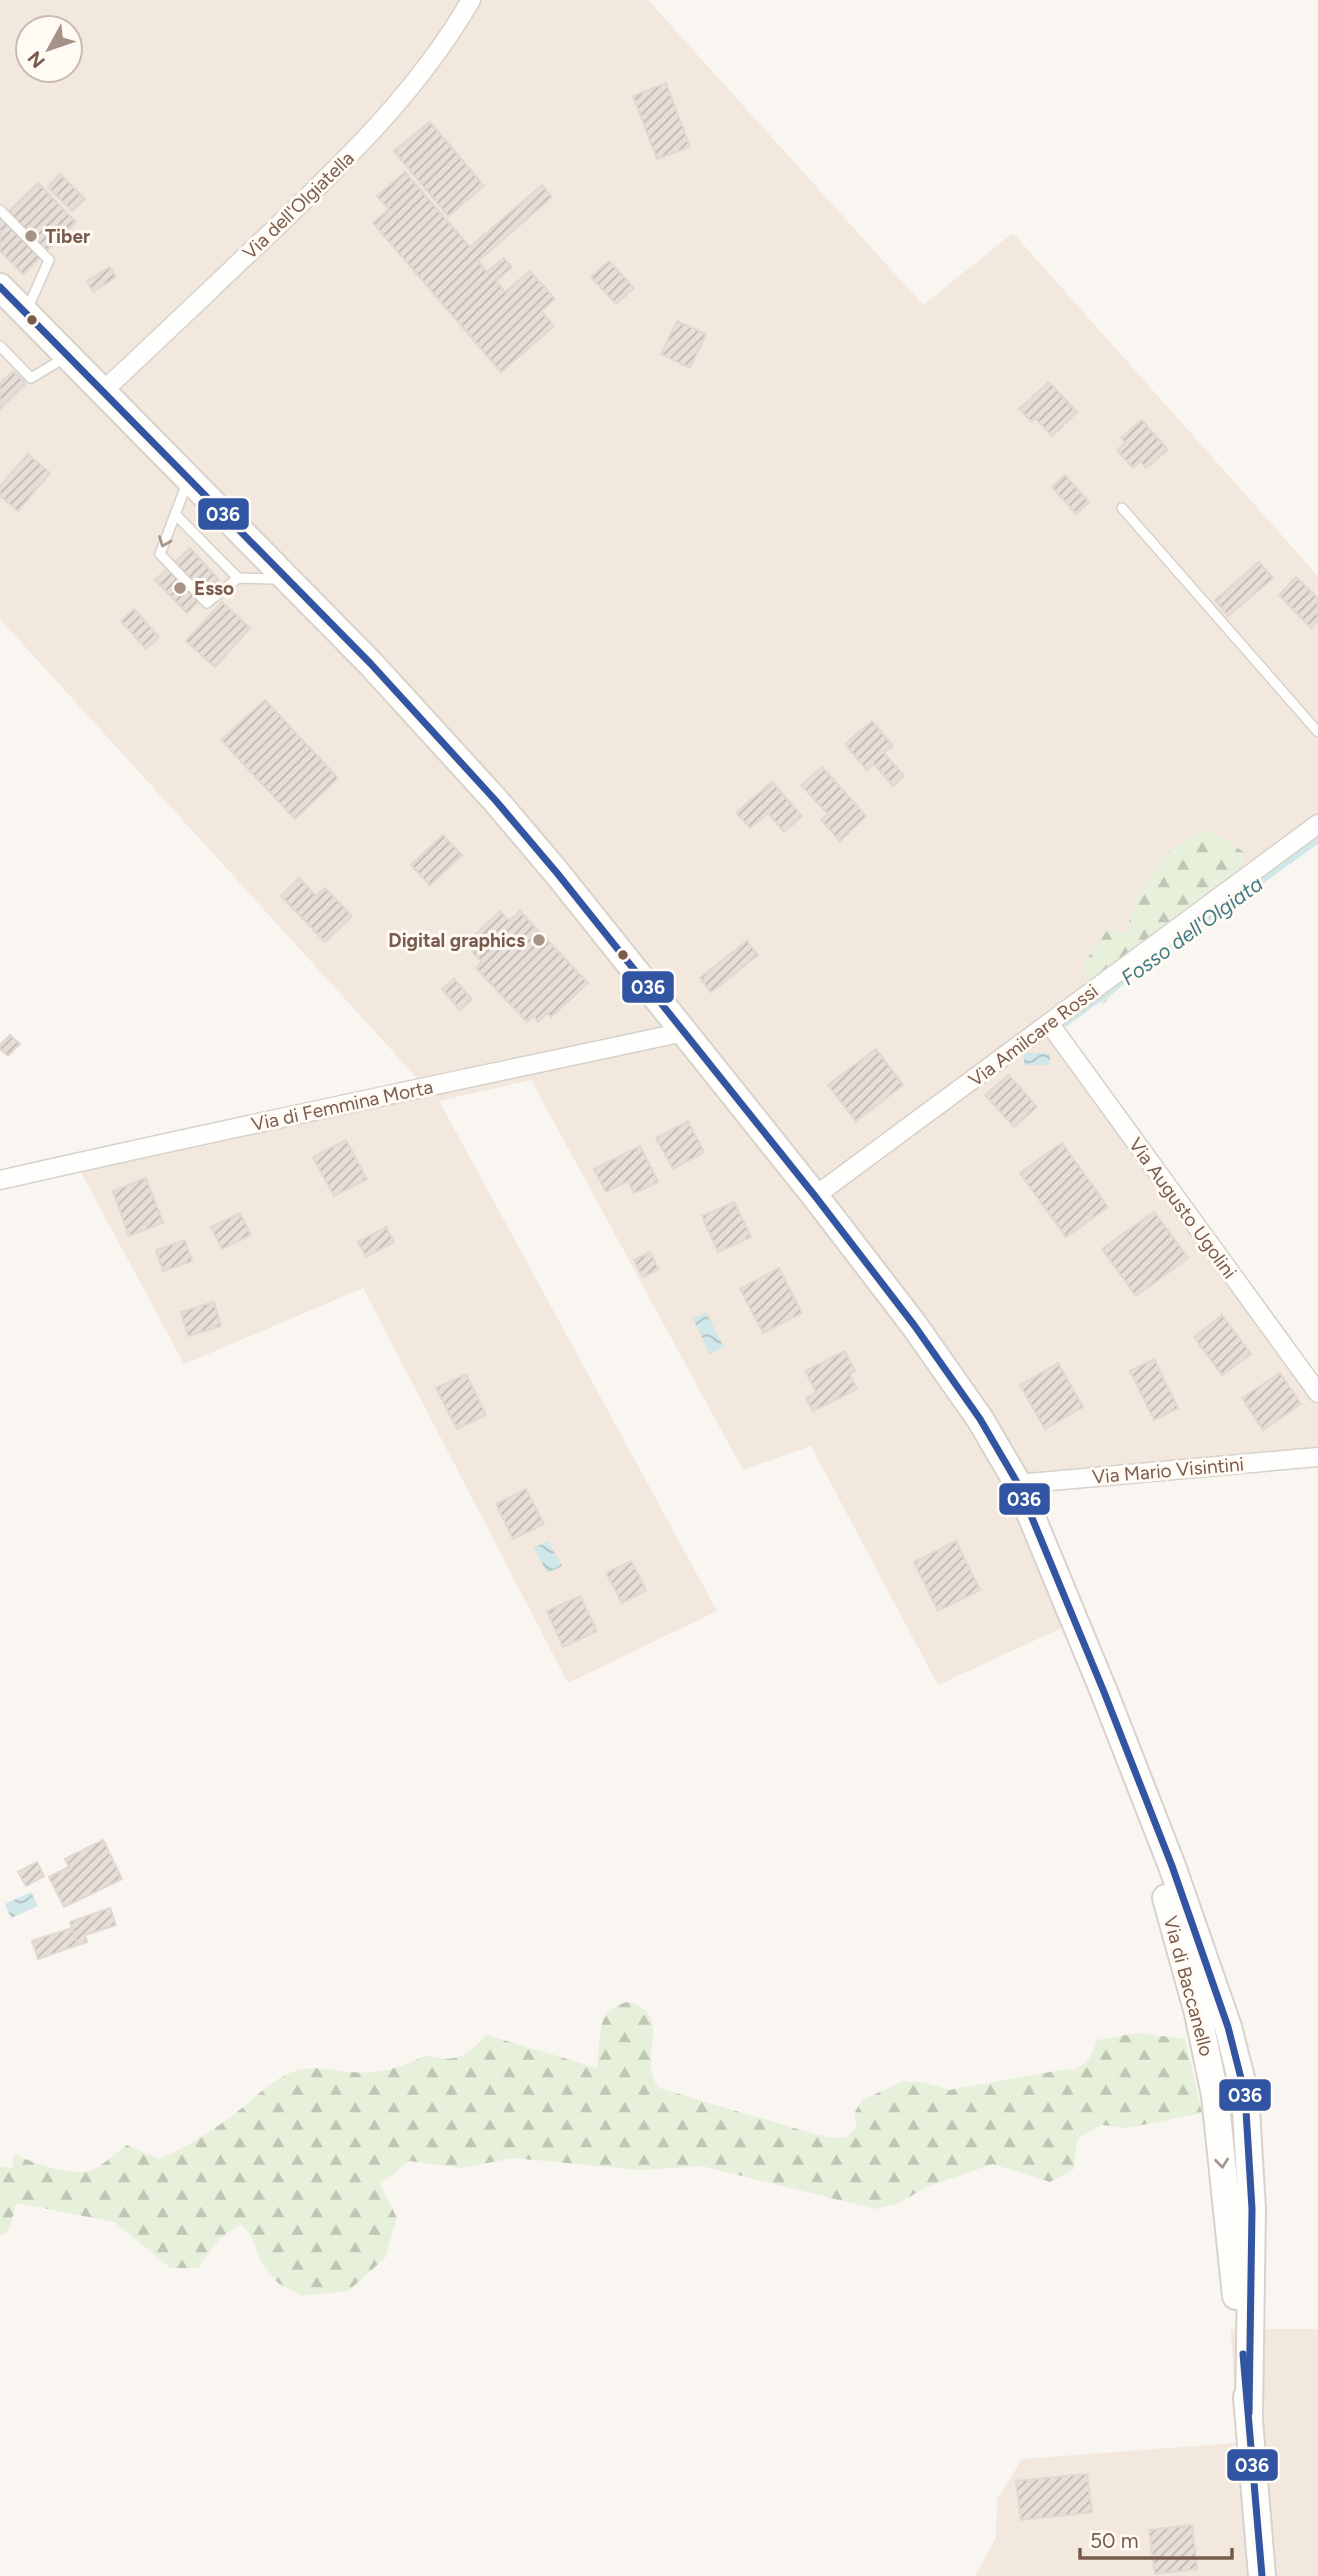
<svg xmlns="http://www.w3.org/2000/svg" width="1318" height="2576" font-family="Figtree,sans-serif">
	<defs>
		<pattern id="forest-firs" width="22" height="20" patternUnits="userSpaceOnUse" patternTransform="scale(1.75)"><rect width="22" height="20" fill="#e7f0db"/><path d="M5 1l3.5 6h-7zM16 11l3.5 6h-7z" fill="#c0c6b4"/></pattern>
		<pattern id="water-waves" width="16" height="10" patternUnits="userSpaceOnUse" patternTransform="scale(1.75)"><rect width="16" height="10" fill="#d0e8ea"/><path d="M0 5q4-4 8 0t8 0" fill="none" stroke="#aebfc0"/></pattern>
		<pattern id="building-hatch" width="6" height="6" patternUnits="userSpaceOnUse" patternTransform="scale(1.75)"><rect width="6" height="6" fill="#e6ded7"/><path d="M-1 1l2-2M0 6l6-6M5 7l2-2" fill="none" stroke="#bfb7b1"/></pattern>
	</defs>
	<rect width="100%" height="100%" fill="#f9f5f0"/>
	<g fill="#f2e8de" fill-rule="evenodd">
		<path d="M 0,0 L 648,0 L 923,305 L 1013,233 L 1318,576 L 1318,824 L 1049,1023 L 1318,1393 L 1318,1458 L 1018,1484 L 1070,1624 L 938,1685 L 811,1446 L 743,1470 L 531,1080 L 439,1101 L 717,1611 L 568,1683 L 363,1288 L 184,1364 L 76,1163 L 426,1088 L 0,619 ZM 28,28 L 70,28 L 70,70 L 28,70 Z"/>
		<polygon points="1231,2329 1318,2329 1318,2576 975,2576 996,2538 997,2499 1022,2459 1237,2443"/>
	</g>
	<g fill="url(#forest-firs)">
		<polygon points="1207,829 1244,852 1243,886 1220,911 1175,934 1102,1005 1082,966 1109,928 1115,932 1125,933 1137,900 1168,852"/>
		<path d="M 628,2002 C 677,2014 635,2059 659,2088 L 814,2134 L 834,2138 L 847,2137 L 856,2127 L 855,2112 L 862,2100 L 904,2081 L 922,2082 L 949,2090 L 1067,2069 L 1072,2071 C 1087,2064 1092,2057 1097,2040 L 1138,2033 L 1185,2039 L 1202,2113 L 1127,2128 L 1102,2125 L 1077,2139 L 1074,2169 L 1050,2182 L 993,2164 L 928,2186 L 899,2203 L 875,2209 L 702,2166 L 639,2170 L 514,2158 L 461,2168 L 409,2161 L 380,2184 L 397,2218 L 385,2258 L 348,2291 L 302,2296 L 278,2283 L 260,2260 L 251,2235 L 241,2224 L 220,2238 L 198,2268 L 171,2268 L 114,2222 L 17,2203 L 7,2233 L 0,2235 L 0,2167 L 13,2168 L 14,2153 C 29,2163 72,2176 90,2171 C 99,2169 118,2151 127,2145 L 159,2159 C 188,2147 217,2128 242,2108 C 257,2096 271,2081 290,2073 C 317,2061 346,2076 375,2072 C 393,2070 410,2063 426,2055 C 459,2064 465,2056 487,2035 L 597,2068 C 601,2040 594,2009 628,2002 Z"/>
	</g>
	<g fill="url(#water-waves)">
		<rect x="1024" y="1053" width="26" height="12"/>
		<polygon points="706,1312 724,1347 710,1354 693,1319"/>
		<polygon points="548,1541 562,1566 547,1573 534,1548"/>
		<polygon points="31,1892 38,1906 11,1918 5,1904"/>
	</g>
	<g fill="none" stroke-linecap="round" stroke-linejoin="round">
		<polyline stroke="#d0e8ea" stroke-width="6" points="1066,1023 1318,840"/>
	</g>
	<g fill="url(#building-hatch)" stroke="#e2d8d2" stroke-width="2">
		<polygon points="666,83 690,147 657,159 633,96"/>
		<polygon points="430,122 484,186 448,216 394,151"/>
		<polygon points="405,172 470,247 542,185 552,197 478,261 487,272 504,258 512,267 496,281 505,292 530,271 555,299 541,311 554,326 501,372 373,223 389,209 377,196"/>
		<polygon points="60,174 85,199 72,211 48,187"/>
		<polygon points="38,183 76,222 23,274 0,251 0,220"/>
		<polygon points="609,261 634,288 616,304 591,277"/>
		<polygon points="110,267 116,277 93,292 87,281"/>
		<polygon points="677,321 706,334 690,368 661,354"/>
		<polygon points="13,371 26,383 0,409 0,383"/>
		<polygon points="1049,382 1077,412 1052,436 1035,418 1032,422 1019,409"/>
		<polygon points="1142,420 1168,450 1146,468 1140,461 1133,468 1117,450 1125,443 1121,438"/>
		<polygon points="28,454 50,473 18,511 0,496 0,486"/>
		<polygon points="1065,475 1089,502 1076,514 1052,487"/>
		<polygon points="190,548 219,580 187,613 155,580"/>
		<polygon points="1259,562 1273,578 1228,616 1215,600"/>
		<polygon points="1296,577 1318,598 1318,621 1311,628 1279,595"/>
		<polygon points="222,602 250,628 215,667 186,641"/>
		<polygon points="134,609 159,637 146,649 121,621"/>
		<polygon points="265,700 338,778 295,819 221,740"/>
		<polygon points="872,721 893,746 884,753 904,776 893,786 874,764 867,770 845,744"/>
		<polygon points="822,767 866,816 840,841 821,820 828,814 801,785"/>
		<polygon points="772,782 802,816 784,832 768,813 750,828 736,813"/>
		<polygon points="443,835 462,855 430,885 411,865"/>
		<polygon points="299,878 316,896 325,888 352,916 325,942 281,896"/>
		<polygon points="500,911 509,921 520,911 588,983 551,1017 547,1013 538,1022 533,1016 527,1022 476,968 482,962 472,952 476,948 469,940"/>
		<polygon points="747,941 758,955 711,992 700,978"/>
		<polygon points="454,979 472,999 460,1010 442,989"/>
		<polygon points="10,1035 20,1044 8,1056 0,1049 0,1045"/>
		<polygon points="876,1049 903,1085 856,1121 828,1085"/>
		<polygon points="1009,1075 1037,1107 1014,1127 985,1095"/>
		<polygon points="688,1121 704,1152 673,1169 656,1138"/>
		<polygon points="346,1140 367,1179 334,1196 313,1157"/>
		<polygon points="1062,1143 1108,1207 1066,1237 1020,1173"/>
		<polygon points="640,1146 658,1182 634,1193 628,1181 606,1192 594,1169"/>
		<polygon points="146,1178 163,1223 129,1236 113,1191"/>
		<polygon points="734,1202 751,1237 718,1252 702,1216"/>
		<polygon points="1154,1212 1188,1258 1136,1296 1102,1249"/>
		<polygon points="240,1213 251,1235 222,1249 211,1227"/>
		<polygon points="386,1227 394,1242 366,1257 358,1242"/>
		<polygon points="185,1240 192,1261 163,1271 156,1250"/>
		<polygon points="650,1252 659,1269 643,1277 634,1260"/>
		<polygon points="779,1268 802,1313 763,1333 740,1289"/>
		<polygon points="214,1302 221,1326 188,1336 181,1312"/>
		<polygon points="1222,1315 1251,1354 1222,1375 1194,1337"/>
		<polygon points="845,1351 855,1371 849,1374 857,1389 813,1411 806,1398 816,1392 805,1371"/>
		<polygon points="1154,1359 1178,1408 1154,1420 1130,1371"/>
		<polygon points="1058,1363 1083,1407 1045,1429 1020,1385"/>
		<polygon points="1280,1373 1301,1404 1263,1430 1242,1398"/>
		<polygon points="466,1374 486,1415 457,1429 436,1388"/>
		<polygon points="526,1489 544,1524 513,1539 496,1504"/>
		<polygon points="956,1541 980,1590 938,1611 914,1562"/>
		<polygon points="631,1561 646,1590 622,1603 606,1573"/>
		<polygon points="580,1596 597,1631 563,1647 547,1611"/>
		<polygon points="103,1840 122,1879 64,1907 49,1877 69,1867 65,1859"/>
		<polygon points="37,1862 44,1876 26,1886 18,1872"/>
		<polygon points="110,1908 116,1925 85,1935 87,1942 78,1945 70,1922"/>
		<polygon points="72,1928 78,1945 38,1959 32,1941"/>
		<polygon points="1087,2474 1092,2512 1021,2520 1016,2481"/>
		<polygon points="1192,2525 1197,2569 1155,2574 1149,2530"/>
	</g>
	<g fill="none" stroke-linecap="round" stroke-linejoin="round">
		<g stroke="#d7d1cb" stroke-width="12">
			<g id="lane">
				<polyline points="0,210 49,260 27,310"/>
				<polyline points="0,346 31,378 66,357"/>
				<polyline points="187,483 160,554 207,603 238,578 278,579"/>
				<polyline points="1122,508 1318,732"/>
				<polyline points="175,514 238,578"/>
			</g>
		</g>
		<g stroke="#d7d1cb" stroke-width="21">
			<g id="street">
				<path d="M 103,391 C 158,340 212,288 266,237 C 342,164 418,92 471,0"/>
				<polyline points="1049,1023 1318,1393"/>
				<path d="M 0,1180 C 228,1128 456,1081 684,1032"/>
				<polyline points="815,1196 1318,824"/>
				<polyline points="1018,1484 1318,1457"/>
			</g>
		</g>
		<g stroke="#d9d2cb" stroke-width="30">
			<g id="secondary">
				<polyline points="0,287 371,664 496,801 557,873 815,1196 914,1325 980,1419 1018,1484 1104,1692 1172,1866 1228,2027 1245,2094 1252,2209 1249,2413"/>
				<polyline points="1166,1898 1198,2013 1215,2095 1236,2296"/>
				<polyline points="1247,2397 1262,2576"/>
			</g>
		</g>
		<use href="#lane" stroke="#fefefd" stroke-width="9"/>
		<use href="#street" stroke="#fefefd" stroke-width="18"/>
		<use href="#secondary" stroke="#fefefd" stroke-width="26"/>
		<g stroke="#fffaf3" stroke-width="12">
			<g id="bus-1">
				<polyline points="0,287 371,664 496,801 557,873 815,1196 914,1325 980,1419 1018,1484 1104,1692 1172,1866 1228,2027 1245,2094 1252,2209 1249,2413"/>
				<polyline points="1243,2354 1262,2576"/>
			</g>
		</g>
		<use href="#bus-1" stroke="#3155a3" stroke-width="7"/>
	</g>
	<defs><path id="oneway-chevron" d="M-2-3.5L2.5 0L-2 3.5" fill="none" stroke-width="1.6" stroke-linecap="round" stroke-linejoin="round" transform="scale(1.75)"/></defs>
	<g stroke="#a8958b">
		<use href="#oneway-chevron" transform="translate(164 542) rotate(111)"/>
		<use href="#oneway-chevron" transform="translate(1222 2163) rotate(84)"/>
	</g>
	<g fill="#a69286" stroke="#fffaf3" stroke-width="2.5">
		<circle cx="31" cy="236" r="7"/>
		<circle cx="180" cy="588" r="7"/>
		<circle cx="539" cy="940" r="7"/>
	</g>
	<g fill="#7a5c4d" stroke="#fffaf3" stroke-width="2.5">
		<circle cx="32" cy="320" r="6"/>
		<circle cx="623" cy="955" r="6"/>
	</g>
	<g text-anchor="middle" stroke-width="6" stroke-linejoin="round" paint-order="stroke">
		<g font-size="19" fill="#7a5c4d" stroke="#fffaf3">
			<text transform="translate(298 205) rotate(-44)" y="7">Via dell'Olgiatella</text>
			<text transform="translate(1033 1035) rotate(-37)" y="7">Via Amilcare Rossi</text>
			<text transform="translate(342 1105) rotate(-12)" y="7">Via di Femmina Morta</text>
			<text transform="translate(1183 1208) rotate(54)" y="7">Via Augusto Ugolini</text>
			<text transform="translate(1168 1470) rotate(-5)" y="7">Via Mario Visintini</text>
			<text transform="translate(1189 1986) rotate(75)" y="7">Via di Baccanello</text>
		</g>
		<g font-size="19" font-weight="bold" fill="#7a5c4d" stroke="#fffaf3" text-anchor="start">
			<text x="45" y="243">Tiber</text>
			<text x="194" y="595">Esso</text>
			<text x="525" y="947" text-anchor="end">Digital graphics</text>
		</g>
		<g font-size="21" font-style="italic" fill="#437c86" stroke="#fffaf3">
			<text transform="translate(1192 931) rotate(-36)" y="7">Fosso dell'Olgiata</text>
		</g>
	</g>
	<g stroke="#fffaf3" stroke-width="2.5">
		<rect x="197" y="497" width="53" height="34" rx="7" fill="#3155a3"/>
		<rect x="621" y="970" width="54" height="34" rx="7" fill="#3155a3"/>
		<rect x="998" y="1482" width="53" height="34" rx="7" fill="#3155a3"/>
		<rect x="1218" y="2078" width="54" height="34" rx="7" fill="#3155a3"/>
		<rect x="1226" y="2448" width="53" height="34" rx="7" fill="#3155a3"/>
	</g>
	<g font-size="19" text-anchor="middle" font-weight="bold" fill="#fff">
		<text x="223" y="521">036</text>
		<text x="648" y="994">036</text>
		<text x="1024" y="1506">036</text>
		<text x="1245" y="2102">036</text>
		<text x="1252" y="2472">036</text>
	</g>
	<g transform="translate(49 49) rotate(230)"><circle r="33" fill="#fffaf3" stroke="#cabbb1" stroke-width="2"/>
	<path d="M0-5L12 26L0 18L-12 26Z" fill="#a69286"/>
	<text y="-10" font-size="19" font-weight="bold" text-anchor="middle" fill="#7a5c4d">N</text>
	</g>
	<path d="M1080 2548v10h152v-10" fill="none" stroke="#7a5c4d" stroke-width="3.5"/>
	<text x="1090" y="2548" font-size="21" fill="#7a5c4d" stroke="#fffaf3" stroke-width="5" paint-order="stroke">50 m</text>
</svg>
